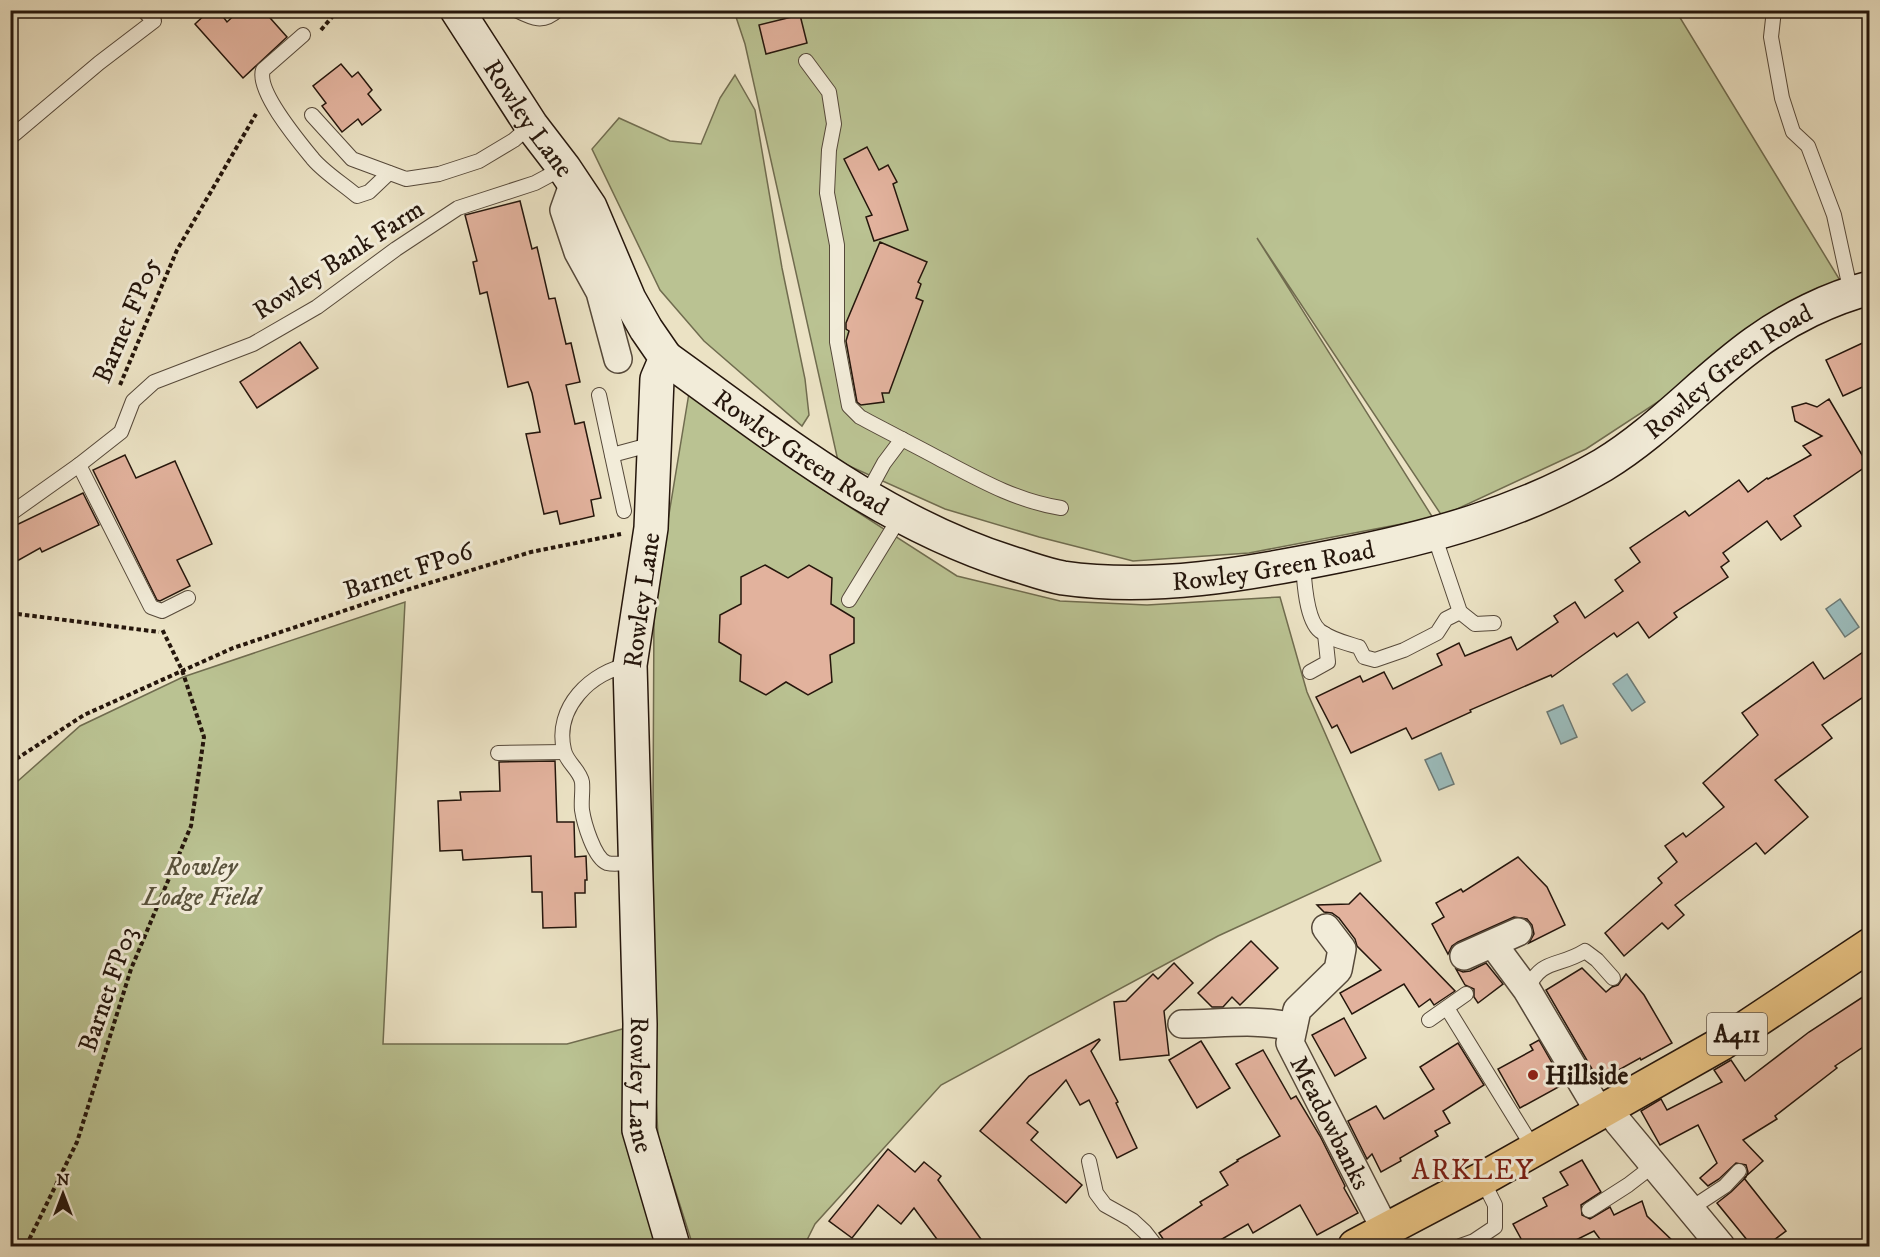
<svg xmlns="http://www.w3.org/2000/svg" width="1880" height="1257" font-family="'IM FELL DW Pica',serif">
	<rect width="100%" height="100%" fill="#ebe2c4"/>
	<filter id="stains"><feTurbulence type="fractalNoise" baseFrequency=".00333" numOctaves="4"/><feColorMatrix values="0 0 0 0 .2 0 0 0 0 .09 0 0 0 0 .02 0 0 0 .5 -.17"/></filter>
	<radialGradient id="worn" r=".72"><stop offset=".6" stop-color="#630" stop-opacity="0"/><stop offset="1" stop-color="#630" stop-opacity=".3"/></radialGradient>
	<g fill="#bac292" stroke="#706c4f" stroke-width="1.5">
		<polygon points="734,11 1676,11 1841,282 1586,449 1442,516 1257,238 1433,518 1249,553 1133,561 1039,537 945,509 838,461 745,44"/>
		<polygon points="735,75 755,110 782,268 805,379 809,415 802,426 704,341 660,290 592,149 619,118 670,141 701,144 720,98"/>
		<polygon points="689,393 817,486 957,576 1060,601 1147,605 1280,597 1307,692 1381,861 1218,936 941,1085 815,1224 804,1246 693,1246 658,1136 652,1021 654,605"/>
		<polygon points="405,602 383,1044 567,1044 626,1028 660,1246 11,1246 10,788 80,726 183,677"/>
	</g>
	<g fill="#9bbcbc" stroke="#6c7a76" stroke-width="1.5">
		<polygon points="1840,599 1859,627 1845,637 1826,609"/>
		<polygon points="1627,674 1645,702 1632,711 1613,684"/>
		<polygon points="1563,705 1577,737 1561,744 1547,712"/>
		<polygon points="1441,753 1454,784 1439,790 1425,760"/>
	</g>
	<g fill="#e2b29d" stroke="#25160c" stroke-width="1.5">
		<polygon points="210,10 218,10 227,22 240,10 263,10 287,37 243,78 195,24"/>
		<polygon points="800,15 807,43 766,54 759,25"/>
		<polygon points="341,64 352,77 358,72 372,90 368,94 381,110 362,125 358,119 342,132 322,106 326,103 313,86"/>
		<polygon points="867,147 879,170 888,165 897,182 893,184 908,230 874,241 866,217 872,215 844,159"/>
		<polygon points="520,201 532,249 537,247 549,299 555,298 566,344 571,343 580,382 566,385 575,424 584,422 601,498 591,500 594,516 560,524 557,511 544,514 526,434 540,432 532,393 528,382 508,387 487,292 480,294 473,262 477,261 465,215"/>
		<polygon points="880,242 927,262 918,282 921,284 916,298 923,301 889,393 882,393 884,402 861,405 857,402 846,341 849,331 846,329 846,323"/>
		<polygon points="1869,340 1869,384 1843,396 1826,360"/>
		<polygon points="300,342 318,368 257,408 240,382"/>
		<polygon points="1829,399 1868,465 1794,516 1801,526 1781,540 1767,521 1723,553 1729,561 1721,567 1728,577 1674,613 1677,617 1649,638 1638,622 1617,637 1614,633 1552,677 1551,675 1470,710 1471,712 1412,739 1406,728 1351,753 1337,725 1332,728 1316,697 1360,676 1363,682 1384,672 1393,689 1442,665 1437,654 1459,643 1465,656 1511,637 1517,650 1558,622 1554,616 1575,602 1585,618 1623,591 1615,580 1640,562 1630,548 1685,511 1689,516 1739,480 1748,492 1767,478 1768,479 1811,455 1803,446 1822,436 1795,421 1792,407 1806,403 1817,407"/>
		<polygon points="125,455 136,478 175,461 212,544 177,560 190,586 160,601 157,600 93,470"/>
		<polygon points="83,493 99,525 42,552 40,548 10,565 10,528"/>
		<polygon points="765,565 788,578 809,565 832,578 831,604 854,618 854,643 830,655 832,682 808,695 786,682 766,695 740,681 741,655 719,642 720,615 741,604 741,577"/>
		<polygon points="1869,648 1869,693 1822,725 1832,738 1775,780 1808,817 1765,854 1756,843 1675,905 1684,915 1668,929 1662,923 1624,956 1605,933 1662,883 1658,878 1677,862 1665,846 1683,833 1686,837 1724,807 1703,783 1758,735 1742,713 1813,662 1824,679"/>
		<polygon points="555,761 557,822 574,822 575,857 586,856 587,880 585,880 585,893 575,893 576,927 543,928 542,892 532,892 531,856 463,860 462,850 440,851 438,801 461,800 460,792 500,791 499,762"/>
		<polygon points="1518,857 1547,887 1565,925 1529,943 1534,934 1532,925 1527,919 1514,917 1458,942 1452,946 1448,954 1432,924 1444,917 1436,903 1461,889 1463,892"/>
		<polygon points="1360,893 1455,991 1434,1005 1430,999 1419,1007 1404,984 1352,1014 1340,993 1381,970 1357,946 1355,939 1339,918 1332,913 1324,912 1317,905 1349,904"/>
		<polygon points="1251,941 1278,968 1240,1005 1232,997 1223,1007 1212,1007 1198,993"/>
		<polygon points="1174,963 1193,983 1164,1011 1169,1055 1120,1060 1114,1002 1126,1001 1153,974 1158,979"/>
		<polygon points="1486,963 1503,984 1478,1003 1474,997 1474,989 1465,985 1456,969 1463,972 1470,971"/>
		<polygon points="1582,968 1606,992 1612,987 1618,985 1626,974 1644,995 1672,1043 1641,1060 1640,1058 1599,1081 1546,990"/>
		<polygon points="1869,993 1869,1043 1835,1066 1837,1068 1775,1116 1777,1119 1743,1140 1763,1161 1744,1178 1786,1231 1766,1246 1752,1246 1717,1203 1731,1192 1746,1177 1748,1172 1746,1165 1736,1163 1719,1179 1708,1186 1700,1178 1717,1163 1698,1125 1660,1145 1641,1111 1661,1099 1667,1110 1722,1082 1714,1070 1731,1060 1745,1081 1809,1032"/>
		<polygon points="1344,1018 1366,1058 1335,1076 1312,1035"/>
		<polygon points="1099,1039 1100,1040 1091,1051 1118,1102 1116,1103 1137,1148 1117,1158 1089,1100 1080,1105 1066,1080 1027,1123 1038,1132 1031,1140 1082,1185 1066,1203 980,1131 1029,1076"/>
		<polygon points="1539,1040 1564,1084 1520,1108 1498,1069 1533,1050 1530,1045"/>
		<polygon points="1201,1041 1230,1088 1197,1108 1169,1060"/>
		<polygon points="1458,1043 1484,1085 1443,1111 1450,1123 1435,1131 1438,1136 1400,1158 1401,1161 1381,1172 1372,1154 1367,1159 1348,1121 1376,1106 1384,1119 1434,1089 1420,1067"/>
		<polygon points="1263,1050 1291,1099 1296,1096 1320,1136 1345,1186 1344,1188 1358,1213 1317,1235 1300,1205 1253,1233 1248,1224 1210,1246 1168,1246 1159,1233 1202,1205 1200,1202 1228,1185 1220,1172 1238,1161 1237,1160 1280,1136 1236,1064"/>
		<polygon points="888,1149 915,1172 924,1162 941,1176 938,1180 986,1246 942,1246 914,1208 901,1224 878,1205 852,1238 829,1221"/>
		<polygon points="1582,1160 1601,1192 1581,1205 1582,1215 1590,1219 1610,1207 1614,1215 1642,1201 1647,1216 1678,1246 1605,1246 1594,1231 1564,1246 1525,1246 1513,1224 1547,1206 1543,1198 1568,1185 1560,1172"/>
	</g>
	<g fill="none" stroke-linecap="round" stroke-linejoin="round">
		<g stroke="#56493a" stroke-width="16">
			<g id="lane">
				<path d="M 516,10 C 532,18 543,24 558,10"/>
				<polyline points="1774,10 1771,37 1782,98 1793,132 1808,146 1834,215 1851,293"/>
				<path d="M 303,35 L 263,70 C 256,91 300,143 313,159 C 325,173 343,184 357,196 L 369,192 L 389,173"/>
				<path d="M 806,61 L 829,92 L 834,124 L 829,150 L 827,193 L 837,245 L 837,342 L 849,406 L 860,417 C 886,431 912,444 938,458 C 978,479 1016,501 1061,508"/>
				<polyline points="312,115 352,159 406,179 439,174 479,161 514,140 531,125"/>
				<polyline points="10,138 99,63 154,21 143,10"/>
				<polyline points="599,395 624,511"/>
				<polyline points="612,455 653,444"/>
				<polyline points="79,465 151,607 162,611 188,598"/>
				<polyline points="866,496 884,463 902,439"/>
				<polyline points="10,514 79,465 121,432 133,401 154,382 253,344 317,307 396,249 458,208 535,183 563,168"/>
				<polyline points="1434,535 1460,612 1475,624 1494,623"/>
				<path d="M 1303,563 C 1304,580 1306,620 1320,631 C 1332,640 1346,643 1359,647 L 1364,657 L 1375,660 L 1404,650 L 1437,633 L 1446,619 L 1460,612"/>
				<polyline points="849,600 900,517"/>
				<path d="M 630,665 C 591,671 554,708 564,750 C 566,762 580,770 582,782 C 583,791 581,801 582,810 C 584,823 594,858 607,863 C 615,865 627,863 635,862"/>
				<polyline points="1310,672 1328,662 1325,634"/>
				<polyline points="498,753 564,752"/>
				<path d="M 1527,990 C 1542,957 1558,968 1585,951 L 1597,960 L 1613,978"/>
				<polyline points="1447,1008 1534,1149"/>
				<polyline points="1429,1020 1466,994"/>
				<polyline points="1089,1161 1096,1193 1105,1205 1132,1220 1145,1232 1156,1246"/>
				<polyline points="1690,1209 1725,1186 1739,1171"/>
				<polyline points="1589,1210 1628,1185 1654,1165"/>
				<polyline points="1460,1246 1474,1241 1495,1227 1495,1205 1482,1179"/>
			</g>
		</g>
		<g stroke="#56493a" stroke-width="30">
			<g id="street">
				<polyline points="574,182 564,210 578,252 600,292 618,359"/>
				<path id="s1" d="M 1326,928 L 1342,949 L 1338,970 L 1297,1010 L 1290,1043 L 1385,1229"/>
				<polyline points="1493,944 1527,990 1600,1113"/>
				<polyline points="1464,956 1518,932"/>
				<path d="M 1182,1024 C 1220,1024 1256,1018 1293,1027"/>
				<polyline points="1608,1108 1618,1122 1721,1246"/>
			</g>
		</g>
		<g stroke="#25160c" stroke-width="36">
			<g id="secondary">
				<path id="s2" d="M 457,10 L 531,125 L 564,168 L 590,207 L 629,299 L 646,329 L 666,358 L 657,379 L 651,528 L 630,665 L 640,1024 L 639,1130 L 673,1246"/>
				<path id="s3" d="M 666,358 C 775,436 881,522 1011,563 C 1028,568 1046,575 1063,578 C 1154,591 1247,574 1337,556 C 1429,538 1521,513 1603,465 C 1659,431 1702,381 1755,343 C 1788,319 1830,298 1870,288"/>
			</g>
		</g>
		<g stroke="#25160c" stroke-width="36">
			<polyline id="primary" points="1355,1246 1482,1179 1721,1044 1870,945"/>
		</g>
		<g stroke="#25160c" stroke-width="4" stroke-dasharray="4.5 3" stroke-linecap="butt">
			<polyline points="321,30 338,10"/>
			<polyline points="120,385 177,250 256,114"/>
			<polyline points="10,613 159,632"/>
			<polyline points="10,763 84,715 233,648 403,591 531,552 621,534"/>
			<polyline points="26,1246 77,1142 131,969 191,826 204,737 182,670 162,629"/>
		</g>
		<use href="#lane" stroke="#f2ecd9" stroke-width="14"/>
		<use href="#street" stroke="#f2ecd9" stroke-width="27"/>
		<use href="#secondary" stroke="#f2ecd9" stroke-width="33"/>
		<use href="#primary" stroke="#e6c182" stroke-width="33"/>
	</g>
	<circle fill="#8f2418" stroke="#f2ecd9" stroke-width="2" cx="1533" cy="1075" r="6"/>
	<g text-anchor="middle" stroke-width="6" stroke-linejoin="round" paint-order="stroke">
		<rect fill="#f2ecd9" stroke="#62564a" stroke-width="1.5" x="1707" y="1013" width="60" height="42" rx="4.5"/>
		<g font-size="24" font-weight="bold" fill="#25160c">
			<text x="1737" y="1042">A411</text>
		</g>
		<g font-size="26" fill="#25160c" stroke="#f2ecd9">
			<text dy="9" stroke="none"><textPath href="#s2" startOffset="130">Rowley Lane</textPath></text>
			<text transform="translate(338 259) rotate(-33)" y="9">Rowley Bank Farm</text>
			<text transform="translate(126 320) rotate(-67)" y="9">Barnet FP05</text>
			<text dy="9" stroke="none"><textPath href="#s3" startOffset="1173">Rowley Green Road</textPath></text>
			<text dy="9" stroke="none"><textPath href="#s3" startOffset="165">Rowley Green Road</textPath></text>
			<text dy="9" stroke="none"><textPath href="#s3" startOffset="669">Rowley Green Road</textPath></text>
			<text transform="translate(408 570) rotate(-18)" y="9">Barnet FP06</text>
			<text transform="translate(641 600) rotate(-82)" y="9">Rowley Lane</text>
			<text transform="translate(107 989) rotate(-71)" y="9">Barnet FP03</text>
			<text dy="9" stroke="none"><textPath href="#s2" startOffset="1138">Rowley Lane</textPath></text>
			<text dy="9" stroke="none"><textPath href="#s1" startOffset="228">Meadowbanks</textPath></text>
		</g>
		<g font-size="26" font-style="italic" fill="#59523b" stroke="#f2ecd9">
			<text x="201" y="875">Rowley<tspan x="201" dy="30">Lodge Field</tspan></text>
		</g>
		<g font-size="26" font-weight="bold" fill="#25160c" stroke="#f2ecd9" text-anchor="start">
			<text x="1545" y="1084">Hillside</text>
		</g>
		<g font-size="28" letter-spacing="1.5" fill="#7a1f14" stroke="#f2ecd9">
			<text x="1473" y="1179">ARKLEY</text>
		</g>
	</g>
	<rect width="1880" height="1257" fill="none" stroke="#ebe2c4" stroke-width="36"/>
	<rect x="12" y="12" width="1856" height="1233" fill="none" stroke="#25160c" stroke-width="3"/>
	<rect x="18" y="18" width="1844" height="1221" fill="none" stroke="#25160c" stroke-width="1.5"/>
	<g transform="translate(63 1194)" stroke="#f2ecd9" stroke-width="4.5" paint-order="stroke">
	<path d="M0-4.5L10 22L0 15L-10 22Z" fill="#25160c"/>
	<text y="-9" font-size="16" font-weight="bold" text-anchor="middle" fill="#25160c">N</text>
	</g>
	<rect width="100%" height="100%" filter="url(#stains)"/>
	<rect width="100%" height="100%" fill="url(#worn)"/>
</svg>
